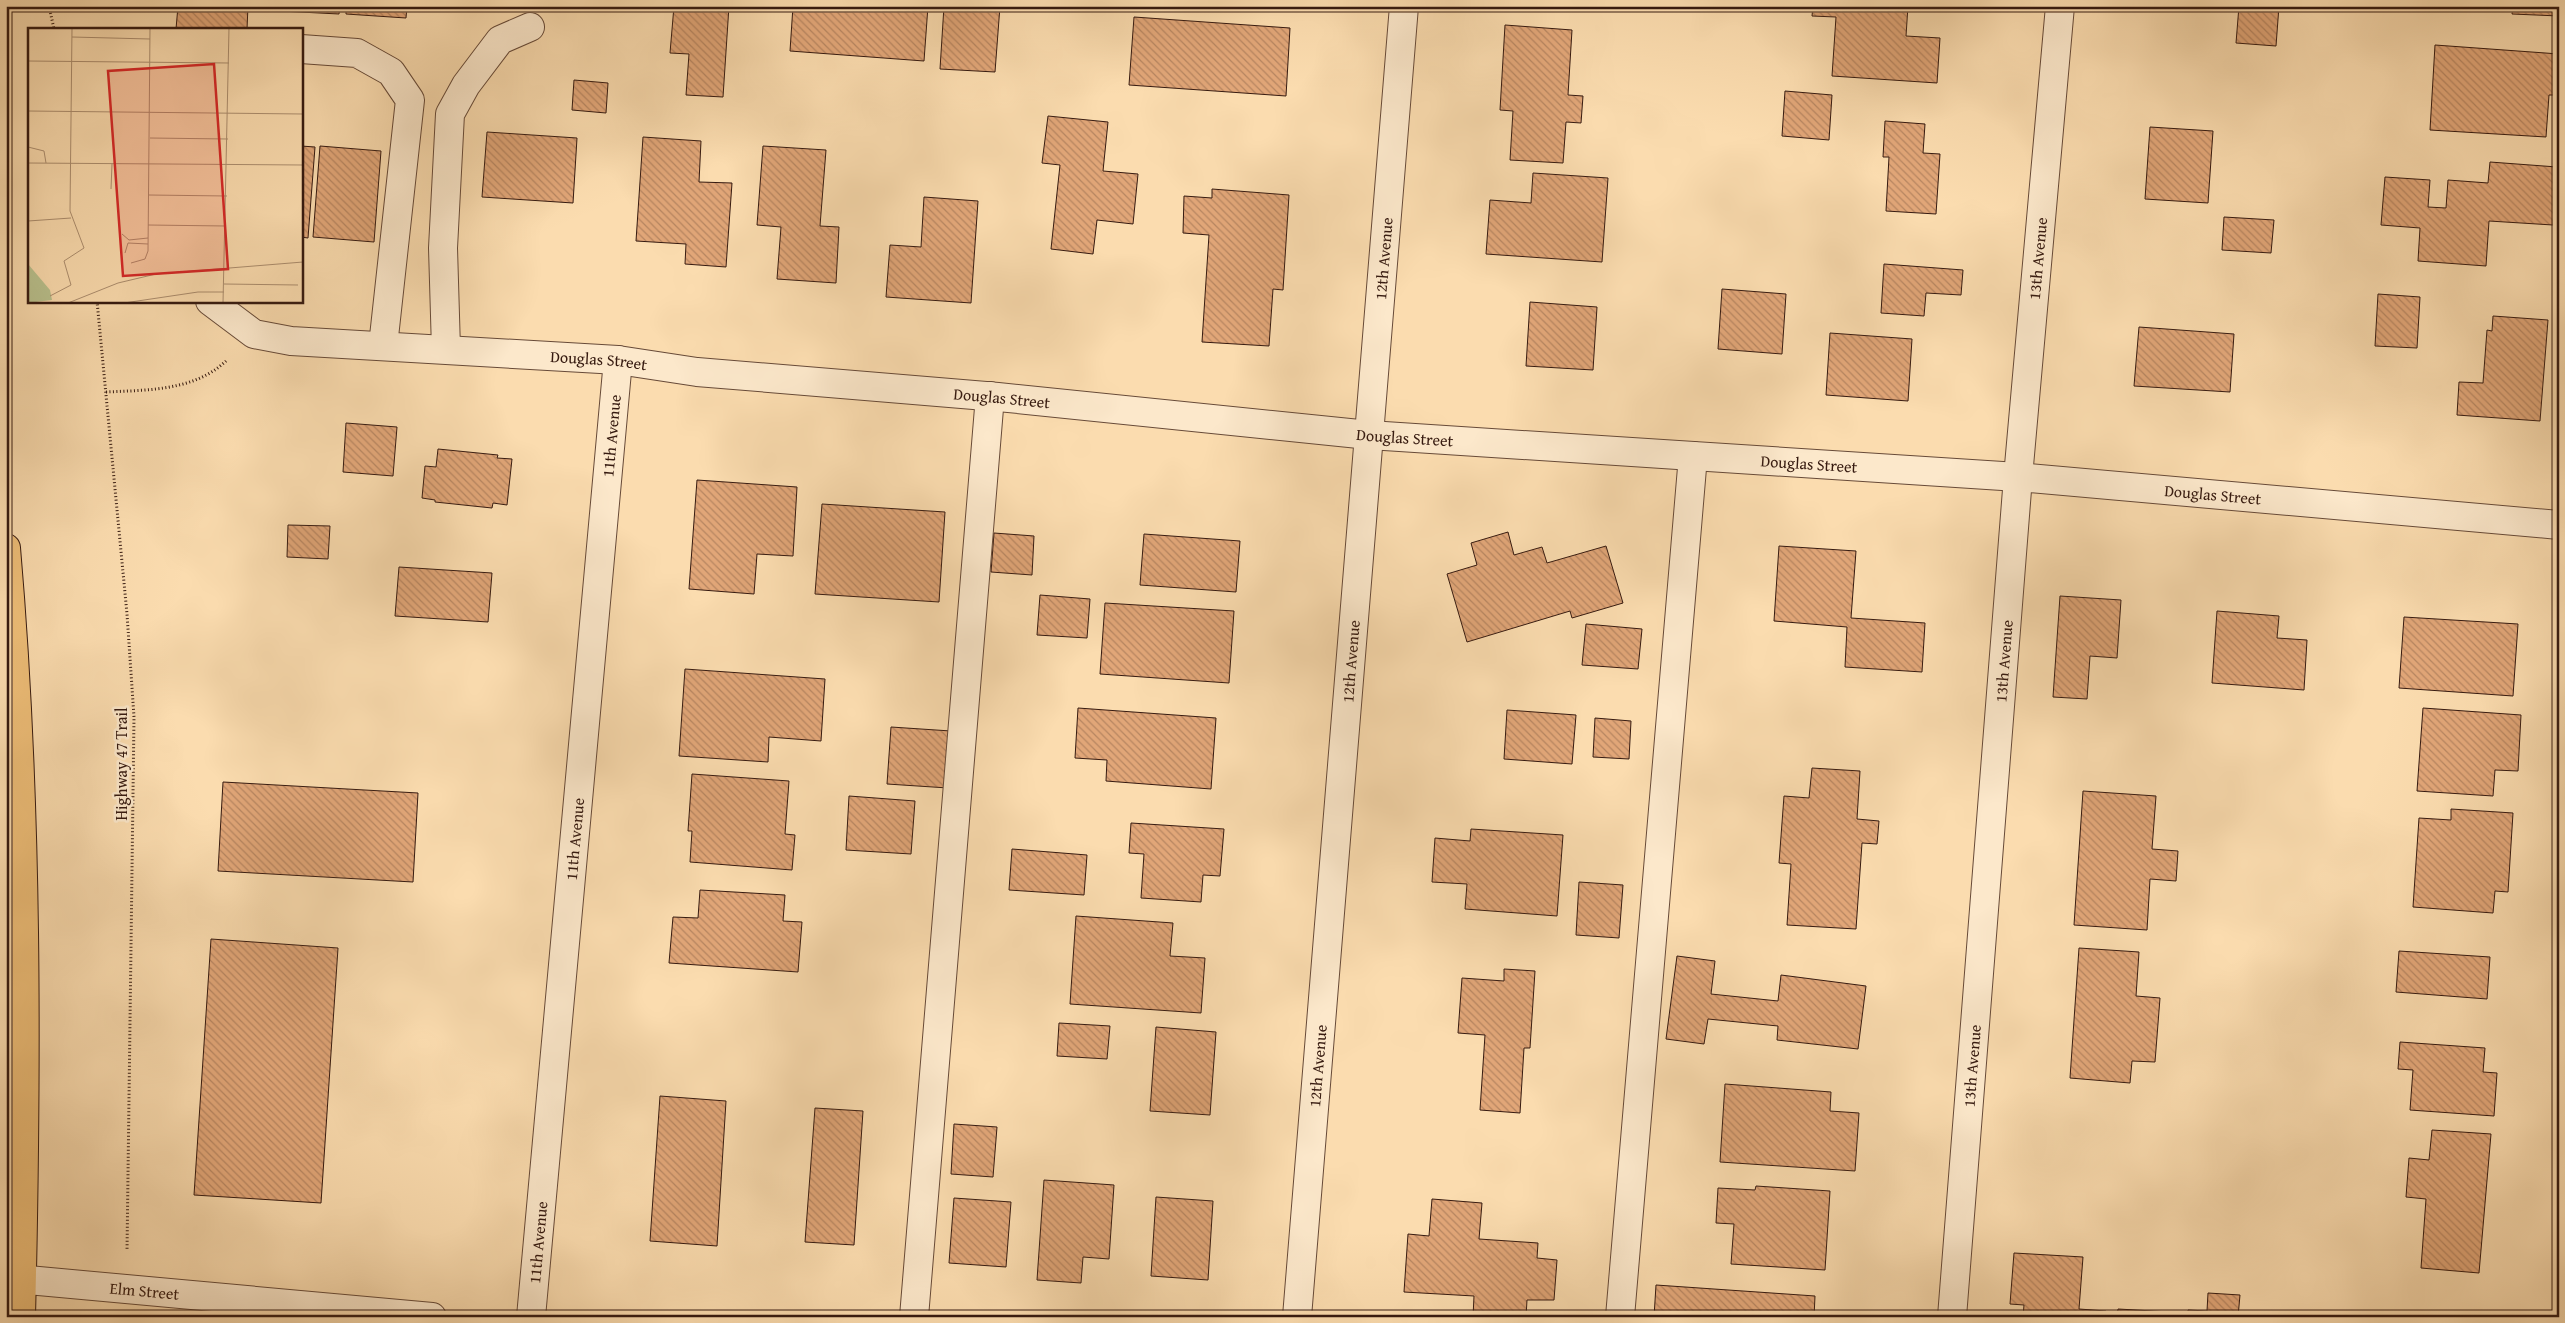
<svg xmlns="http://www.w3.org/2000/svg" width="2565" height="1323" font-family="'Gentium Book Plus',serif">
	<defs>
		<pattern id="building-back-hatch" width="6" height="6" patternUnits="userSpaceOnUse" patternTransform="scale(1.25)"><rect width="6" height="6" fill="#e1a678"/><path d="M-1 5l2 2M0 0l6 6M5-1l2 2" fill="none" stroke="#b78661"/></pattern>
	</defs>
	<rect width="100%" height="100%" fill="#fbdcaf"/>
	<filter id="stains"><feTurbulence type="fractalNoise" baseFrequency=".004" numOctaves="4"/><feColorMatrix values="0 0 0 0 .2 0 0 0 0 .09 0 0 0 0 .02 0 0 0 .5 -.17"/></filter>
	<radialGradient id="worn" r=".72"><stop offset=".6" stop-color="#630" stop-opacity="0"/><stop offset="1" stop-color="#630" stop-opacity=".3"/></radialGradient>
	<g fill="url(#building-back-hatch)" stroke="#361a10">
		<polygon points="178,6 248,6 247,29 176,29"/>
		<polygon points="280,6 340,6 339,14 280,11"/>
		<polygon points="346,6 407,6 406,18 346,14"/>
		<polygon points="674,6 729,6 723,97 686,95 689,54 670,53"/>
		<polygon points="793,6 928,6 924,61 790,51"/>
		<polygon points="944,6 1000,6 995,72 940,69"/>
		<polygon points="1813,6 1908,6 1906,36 1940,38 1937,83 1832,76 1836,17 1812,16"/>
		<polygon points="2239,6 2279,6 2276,46 2236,43"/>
		<polygon points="2513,6 2559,6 2559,16 2512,14"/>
		<polygon points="1134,17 1290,28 1286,96 1129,85"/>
		<polygon points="1505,25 1572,30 1568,95 1583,96 1581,123 1566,122 1563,163 1510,160 1513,111 1500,110"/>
		<polygon points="2435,45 2559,54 2559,95 2549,95 2546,137 2430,130"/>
		<polygon points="574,80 608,83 606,113 572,110"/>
		<polygon points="1785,91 1832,95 1829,140 1782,136"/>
		<polygon points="1048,116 1108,122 1103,171 1138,174 1133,224 1097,220 1093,254 1051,249 1060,165 1042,163"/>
		<polygon points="1885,121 1925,124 1923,153 1940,154 1936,214 1886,211 1889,157 1883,157"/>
		<polygon points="2150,127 2213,131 2208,203 2145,199"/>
		<polygon points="487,132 577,138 573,203 482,197"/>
		<polygon points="643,137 701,141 699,182 732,183 726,267 685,264 686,244 636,241"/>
		<polygon points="301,146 315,147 308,238 301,237"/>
		<polygon points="320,146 381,151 374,242 313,237"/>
		<polygon points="763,146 826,150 820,226 839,227 836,283 777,279 781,227 757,225"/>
		<polygon points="2490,162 2557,167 2553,225 2489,221 2486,266 2418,261 2420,228 2381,225 2385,177 2430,180 2428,207 2446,208 2448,180 2488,183"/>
		<polygon points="1533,173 1608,178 1602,262 1486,254 1490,200 1531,203"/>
		<polygon points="1212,189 1289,195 1283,290 1273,289 1269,346 1202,342 1209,235 1183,233 1184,196 1212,198"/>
		<polygon points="924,197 978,201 971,303 886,297 890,245 921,247"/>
		<polygon points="2224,217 2274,220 2271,253 2222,250"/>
		<polygon points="1884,264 1963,270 1961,295 1926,293 1924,316 1881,313"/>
		<polygon points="1722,289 1786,294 1782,354 1718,349"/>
		<polygon points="2378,294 2420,297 2417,348 2375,346"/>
		<polygon points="1530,302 1597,307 1593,370 1526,366"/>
		<polygon points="2493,316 2548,320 2540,421 2457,415 2459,382 2483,383 2487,330 2492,331"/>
		<polygon points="2139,327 2234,334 2230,392 2134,386"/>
		<polygon points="1830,333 1912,339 1908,401 1826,395"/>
		<polygon points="346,423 397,427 393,476 343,472"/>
		<polygon points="438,449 498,455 497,458 512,459 507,505 493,503 492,508 435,502 435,500 422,498 425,466 436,467"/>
		<polygon points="697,480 797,487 793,556 757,554 754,594 689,589"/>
		<polygon points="822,504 945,512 939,602 815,594"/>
		<polygon points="288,525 330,526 328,559 287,557"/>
		<polygon points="1508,532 1514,555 1542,547 1547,563 1606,546 1623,603 1572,618 1570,611 1467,642 1447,574 1477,565 1471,543"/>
		<polygon points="994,533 1034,536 1032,575 991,572"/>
		<polygon points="1144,534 1240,541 1236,592 1140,585"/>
		<polygon points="1779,546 1856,551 1851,618 1925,623 1922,672 1845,667 1847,627 1774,621"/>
		<polygon points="399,567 492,573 488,622 395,616"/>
		<polygon points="1040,595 1090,599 1087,638 1037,635"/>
		<polygon points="2060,596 2121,600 2117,658 2090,656 2087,699 2053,697"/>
		<polygon points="1105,603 1234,611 1229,683 1100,674"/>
		<polygon points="2217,611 2279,616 2277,638 2307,640 2304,690 2212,683"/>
		<polygon points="2404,617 2518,624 2513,696 2399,688"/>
		<polygon points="1586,624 1642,629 1638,669 1582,665"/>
		<polygon points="685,669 825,679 821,741 769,737 768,762 679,756"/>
		<polygon points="1078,708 1216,718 1211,789 1106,781 1107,760 1075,758"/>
		<polygon points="2423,708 2521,715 2518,771 2495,770 2493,796 2417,791"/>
		<polygon points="1507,710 1576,715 1572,764 1504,759"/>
		<polygon points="1595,718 1631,721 1629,759 1593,757"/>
		<polygon points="891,727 951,731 948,788 887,784"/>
		<polygon points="1812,768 1860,771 1857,819 1879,821 1877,844 1862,843 1856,929 1787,925 1791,864 1779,863 1784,796 1809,798"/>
		<polygon points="692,774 789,781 785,834 795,835 792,870 690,862 692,831 688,831"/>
		<polygon points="223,782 418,793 413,882 218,871"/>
		<polygon points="2083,791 2156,796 2152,849 2178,851 2176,881 2150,879 2147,930 2074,925"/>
		<polygon points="849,796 915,801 911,854 846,850"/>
		<polygon points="2451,809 2513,813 2508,892 2495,891 2493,913 2413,907 2419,818 2451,820"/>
		<polygon points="1131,823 1224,829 1220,876 1203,875 1201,902 1141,898 1144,854 1129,853"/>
		<polygon points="1471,829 1563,835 1557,916 1465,909 1467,884 1432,882 1435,838 1470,841"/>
		<polygon points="1012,849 1087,855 1084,895 1009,890"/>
		<polygon points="1579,882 1623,885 1619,938 1576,935"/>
		<polygon points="700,890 785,895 783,921 802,922 798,972 669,963 673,917 698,918"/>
		<polygon points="1076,916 1173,923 1170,956 1205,958 1201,1013 1070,1004"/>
		<polygon points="211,939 338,948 321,1203 194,1195"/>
		<polygon points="2079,948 2139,952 2136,996 2160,998 2155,1062 2132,1061 2130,1083 2070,1078"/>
		<polygon points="2399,951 2490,957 2487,999 2396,992"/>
		<polygon points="1677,956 1715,961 1711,994 1778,1001 1781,975 1866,986 1858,1049 1777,1040 1778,1026 1708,1019 1704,1044 1666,1039"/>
		<polygon points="1504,969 1535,971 1530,1048 1524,1048 1520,1113 1480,1110 1485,1035 1458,1033 1462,978 1504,981"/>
		<polygon points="1059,1023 1110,1026 1107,1059 1057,1056"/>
		<polygon points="1156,1027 1216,1032 1210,1115 1150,1111"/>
		<polygon points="2400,1042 2485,1048 2483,1072 2497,1073 2494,1116 2410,1110 2413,1070 2398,1069"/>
		<polygon points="1725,1084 1831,1092 1830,1111 1859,1113 1855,1171 1720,1162"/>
		<polygon points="660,1096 726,1101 717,1246 650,1241"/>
		<polygon points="815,1108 863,1111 854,1245 805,1242"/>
		<polygon points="954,1124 997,1127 993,1177 951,1174"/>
		<polygon points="2432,1130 2491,1134 2479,1273 2421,1268 2426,1199 2406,1197 2409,1158 2429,1160"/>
		<polygon points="1044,1180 1114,1185 1109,1259 1083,1257 1081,1283 1037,1280"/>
		<polygon points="1756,1186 1830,1191 1825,1270 1731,1264 1734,1224 1716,1223 1718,1188 1755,1190"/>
		<polygon points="1156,1197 1213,1201 1208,1280 1151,1276"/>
		<polygon points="954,1198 1011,1202 1006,1267 949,1263"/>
		<polygon points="1432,1199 1482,1203 1479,1239 1538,1243 1537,1258 1557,1260 1554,1300 1527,1300 1526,1317 1473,1317 1474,1296 1404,1292 1408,1234 1429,1236"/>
		<polygon points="2014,1253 2083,1257 2079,1309 2106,1311 2106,1317 2023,1317 2024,1305 2010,1304"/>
		<polygon points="1656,1285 1815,1296 1814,1317 1654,1317"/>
		<polygon points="2208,1293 2240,1295 2238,1317 2117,1317 2118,1309 2188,1313 2188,1310 2207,1311"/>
	</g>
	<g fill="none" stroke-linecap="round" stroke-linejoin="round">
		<g stroke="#674a38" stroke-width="30">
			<g id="minor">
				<polyline points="301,49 357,53 391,72 410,100 383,346"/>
				<path id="s1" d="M 210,301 L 254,334 L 291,341 L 618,360 L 697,372 L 998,397 L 1369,435 L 2018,477 L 2559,525"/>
				<polyline points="446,349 443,248 450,114 466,85 500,40 530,27"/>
				<path id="s2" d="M 6,1278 L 432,1317"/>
				<path id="s3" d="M 531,1317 L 618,360"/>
				<polyline points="914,1317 990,396"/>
				<path id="s4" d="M 1297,1317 L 1404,6"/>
				<polyline points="1620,1317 1693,456"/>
				<path id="s5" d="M 1952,1317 L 2018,477 L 2060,6"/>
			</g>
		</g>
		<g stroke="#361a10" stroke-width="30">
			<path id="highway" d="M 6,548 C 28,801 27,1063 21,1317"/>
		</g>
		<g stroke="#361a10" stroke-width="3" stroke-dasharray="1 2.5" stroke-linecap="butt">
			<polyline points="49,6 54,29"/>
			<polyline points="97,301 127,614 134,717 127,1251"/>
			<path d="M 106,392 C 148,390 194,391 226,361"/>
		</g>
		<use href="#minor" stroke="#fce8cb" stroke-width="28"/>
		<use href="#highway" stroke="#eebe78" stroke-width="28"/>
	</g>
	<g text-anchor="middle" stroke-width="5" stroke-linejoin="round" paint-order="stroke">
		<g font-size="16" fill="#361a10" stroke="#fce8cb">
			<text dy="6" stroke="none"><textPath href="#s4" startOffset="1062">12th Avenue</textPath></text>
			<text dy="6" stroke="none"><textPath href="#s5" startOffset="1062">13th Avenue</textPath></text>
			<text dy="6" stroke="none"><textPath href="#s1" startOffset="401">Douglas Street</textPath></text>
			<text dy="6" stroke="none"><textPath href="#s1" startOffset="806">Douglas Street</textPath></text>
			<text dy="6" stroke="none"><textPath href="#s3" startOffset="885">11th Avenue</textPath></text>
			<text dy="6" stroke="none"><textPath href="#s1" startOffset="1211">Douglas Street</textPath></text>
			<text dy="6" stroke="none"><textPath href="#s1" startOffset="1616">Douglas Street</textPath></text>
			<text dy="6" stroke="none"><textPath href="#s1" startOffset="2021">Douglas Street</textPath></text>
			<text dy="6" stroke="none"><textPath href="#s4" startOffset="658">12th Avenue</textPath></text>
			<text dy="6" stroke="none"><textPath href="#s5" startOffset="658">13th Avenue</textPath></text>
			<text transform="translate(121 764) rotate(-90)" y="6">Highway 47 Trail</text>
			<text dy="6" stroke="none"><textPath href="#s3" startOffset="480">11th Avenue</textPath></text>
			<text dy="6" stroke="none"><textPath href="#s4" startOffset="252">12th Avenue</textPath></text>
			<text dy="6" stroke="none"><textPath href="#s5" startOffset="252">13th Avenue</textPath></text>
			<text dy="6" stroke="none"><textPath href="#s3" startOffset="75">11th Avenue</textPath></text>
			<text dy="6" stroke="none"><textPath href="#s2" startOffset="139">Elm Street</textPath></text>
		</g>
	</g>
	<g transform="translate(28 28)">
		<rect width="275" height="275" fill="#fbdcaf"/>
		<path d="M 0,236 L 22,262 L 24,272 L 0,275 Z" fill="#b9c28f"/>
		<path fill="none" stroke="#ac8e6f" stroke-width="1" d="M 44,9 L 122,11M 0,33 L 201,35M 0,83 L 275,86M 122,110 L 200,111M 0,119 L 16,123 L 18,135M 0,135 L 275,137M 83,161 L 84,136M 121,167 L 199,168M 0,193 L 43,190M 120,197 L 198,198M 94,206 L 101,212 L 120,210M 97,225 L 100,215 L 120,216M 103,235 L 117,231 L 120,223 L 122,0M 196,256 L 270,257M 22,268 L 43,257 L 36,233 L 56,220 L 42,183 L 44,0M 40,275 L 90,255 L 128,246 L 275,234M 96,275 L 170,264 L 196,264M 195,275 L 201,0"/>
		<path fill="#d62828" fill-opacity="0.15" stroke="#d62828" stroke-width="2.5" d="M 186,36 L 200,241 L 95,248 L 80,43 Z"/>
		<rect width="275" height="275" fill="none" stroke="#361a10" stroke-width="2.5"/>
	</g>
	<rect width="2565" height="1323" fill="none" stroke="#fbdcaf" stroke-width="25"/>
	<rect x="8" y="8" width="2550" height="1308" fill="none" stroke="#361a10" stroke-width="2.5"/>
	<rect x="12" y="12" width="2540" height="1298" fill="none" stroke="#361a10"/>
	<rect width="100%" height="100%" filter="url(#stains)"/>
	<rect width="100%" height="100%" fill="url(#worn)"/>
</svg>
